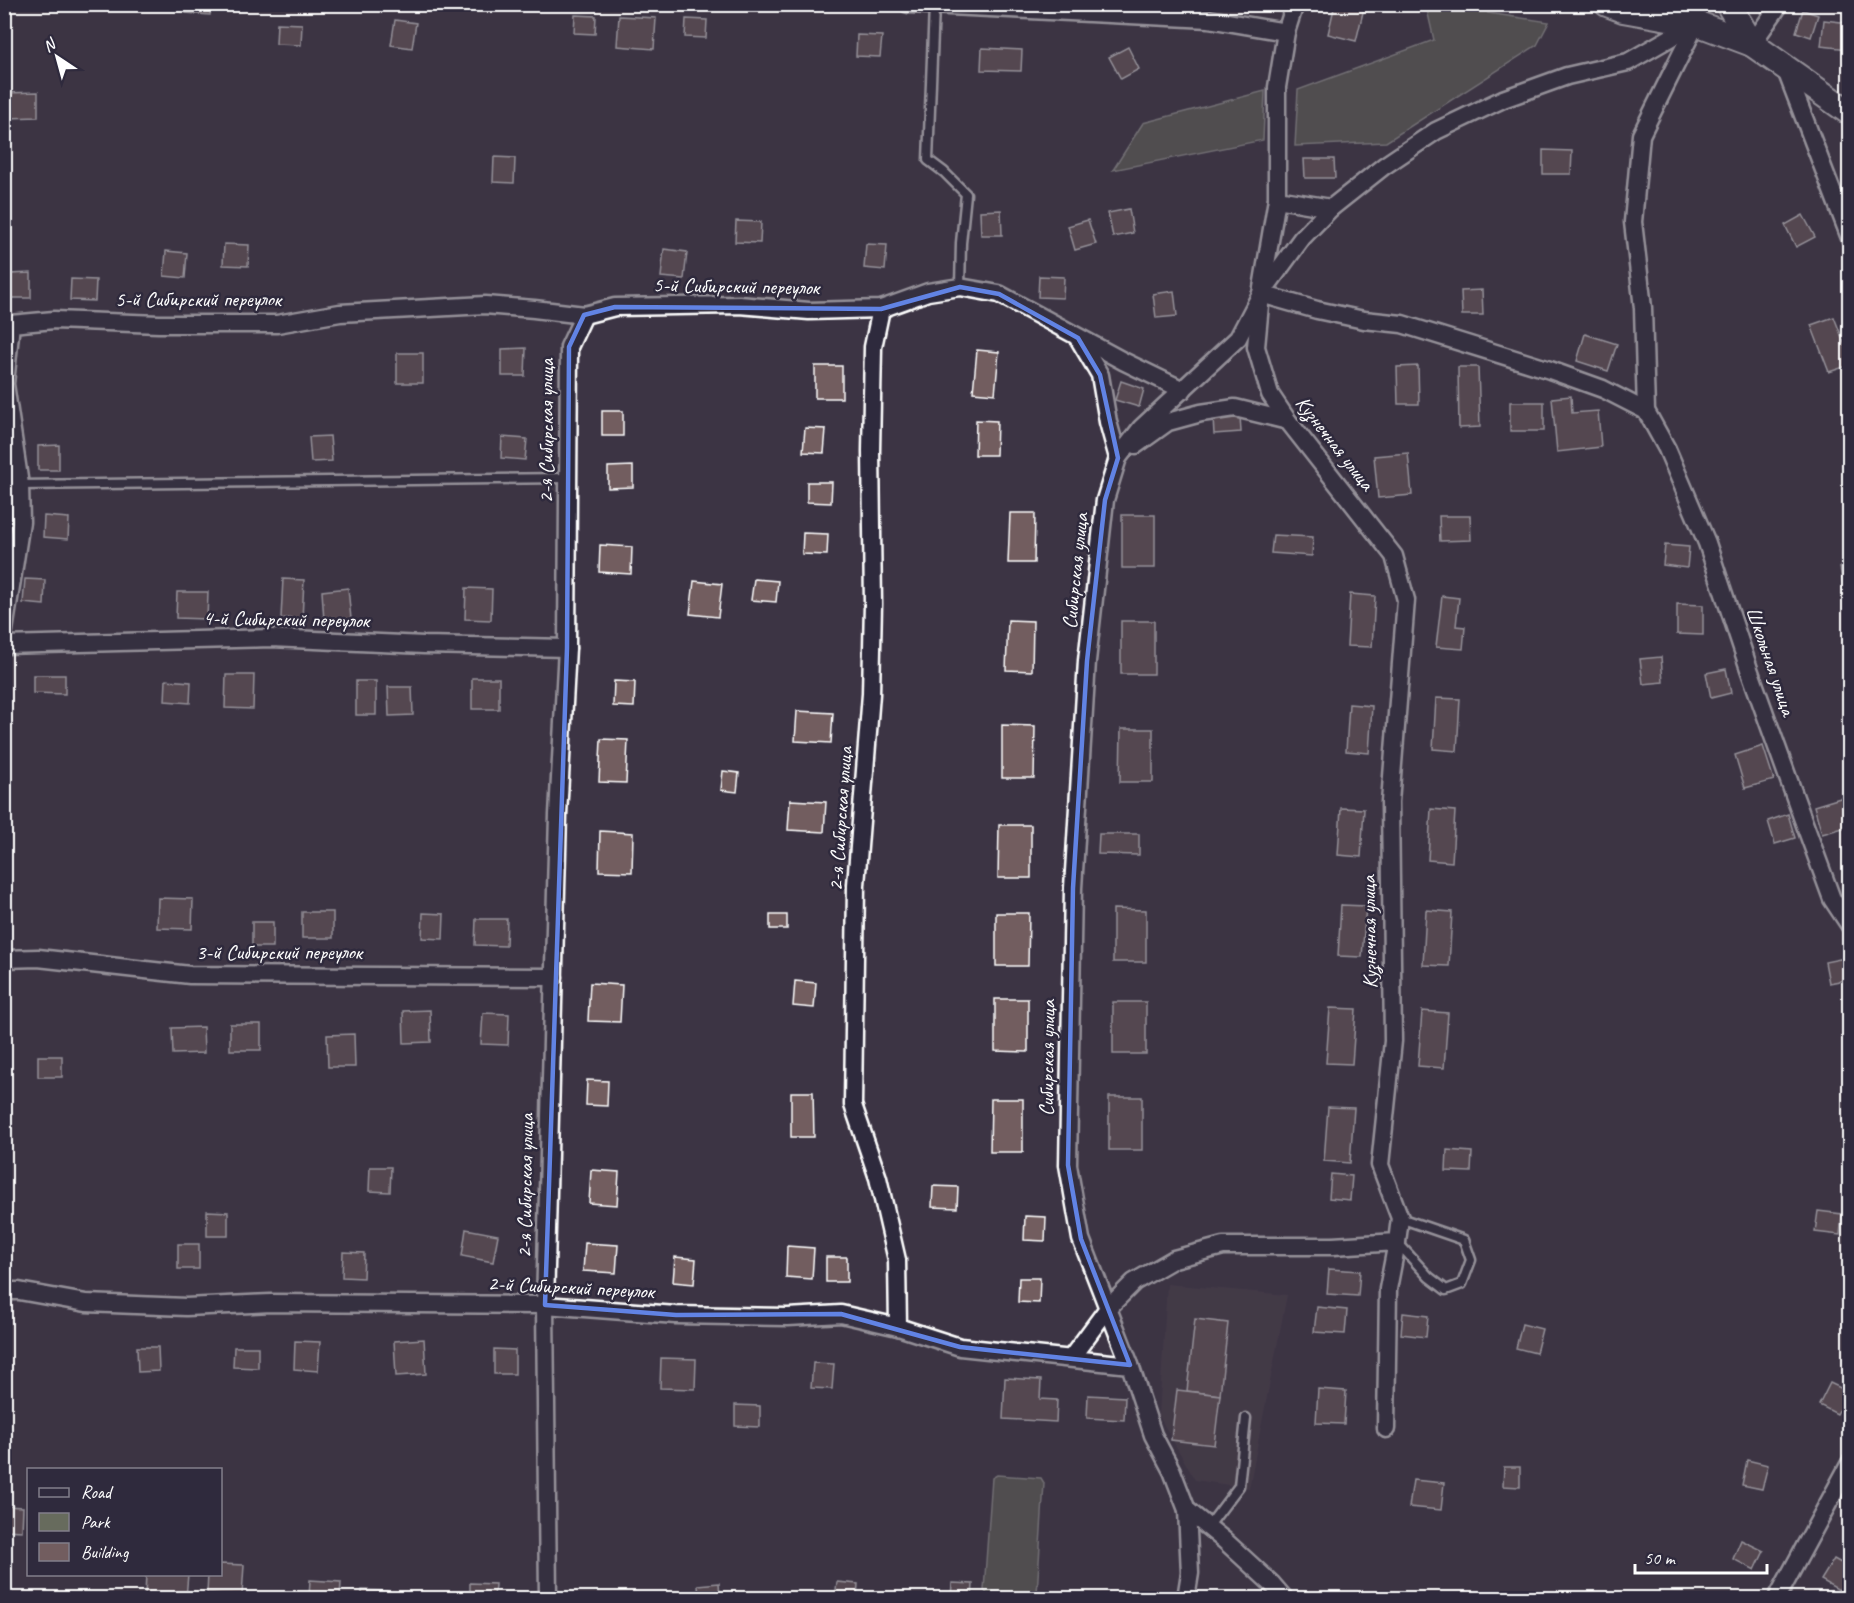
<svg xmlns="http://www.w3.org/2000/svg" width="1854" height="1603" font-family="Caveat,sans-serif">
	<rect width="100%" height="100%" fill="#3c3444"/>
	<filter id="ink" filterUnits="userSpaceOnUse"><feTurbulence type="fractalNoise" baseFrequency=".0167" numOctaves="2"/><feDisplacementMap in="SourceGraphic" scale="12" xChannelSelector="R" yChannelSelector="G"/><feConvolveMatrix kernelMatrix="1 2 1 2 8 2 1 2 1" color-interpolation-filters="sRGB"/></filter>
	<g filter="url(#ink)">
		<polygon fill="#4c404c" points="1167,1284 1287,1295 1249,1488 1195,1480 1159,1416"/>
		<g fill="#676b5d" stroke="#b3b5ae" stroke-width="1.5">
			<polygon points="1426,5 1482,5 1488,13 1549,22 1537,45 1386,142 1295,146 1298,90 1434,40"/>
			<polygon points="1265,91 1263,140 1113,170 1143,123"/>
			<polygon points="997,1475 1041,1478 1044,1483 1037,1593 1032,1597 988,1595 984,1590 992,1478"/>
		</g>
		<g fill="#725d5f" stroke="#fff" stroke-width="1.5">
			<polygon points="186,4 211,4 210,15 186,13"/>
			<polygon points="1335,4 1351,4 1364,8 1356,41 1328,34"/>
			<polygon points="1803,10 1818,15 1811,37 1796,32"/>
			<polygon points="575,15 596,16 595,34 574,33"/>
			<polygon points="619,16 656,18 654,49 617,46"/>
			<polygon points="686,19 707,20 706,38 685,37"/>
			<polygon points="395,20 416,23 412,48 391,45"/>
			<polygon points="1824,20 1849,23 1849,49 1821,46"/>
			<polygon points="277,23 302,24 301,45 276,44"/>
			<polygon points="857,35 882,36 880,57 856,56"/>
			<polygon points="1128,47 1139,69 1121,79 1109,57"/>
			<polygon points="982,48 1022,50 1021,71 981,70"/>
			<polygon points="38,92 38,117 7,118 7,93"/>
			<polygon points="1543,150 1572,151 1571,174 1543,174"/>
			<polygon points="494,157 515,158 514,183 493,182"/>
			<polygon points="1304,159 1334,159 1335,178 1305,178"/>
			<polygon points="1129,209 1133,233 1113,237 1108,213"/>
			<polygon points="1001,210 1002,235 981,235 980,211"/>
			<polygon points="1803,215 1815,237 1796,247 1785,225"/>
			<polygon points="1088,220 1096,244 1075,250 1068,226"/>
			<polygon points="736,221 761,222 760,243 735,242"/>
			<polygon points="224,244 249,245 248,266 223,265"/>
			<polygon points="866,244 887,245 885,270 864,268"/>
			<polygon points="664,249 687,252 684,279 661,277"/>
			<polygon points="166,251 187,253 185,278 164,276"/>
			<polygon points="31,273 31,298 10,298 10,274"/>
			<polygon points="1039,276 1064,277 1063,298 1038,297"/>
			<polygon points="71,279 96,280 95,301 70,300"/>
			<polygon points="1482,290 1483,315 1462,315 1461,291"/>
			<polygon points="1174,291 1177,316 1156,318 1153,294"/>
			<polygon points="1834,317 1850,358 1850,365 1829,372 1811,325"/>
			<polygon points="1585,334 1617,344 1608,371 1577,361"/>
			<polygon points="526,348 525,376 502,376 502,349"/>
			<polygon points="977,350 999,352 995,394 973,392"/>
			<rect x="397" y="353" width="26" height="30"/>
			<rect x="815" y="366" width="27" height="32"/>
			<polygon points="1418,366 1419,404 1398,404 1397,367"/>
			<polygon points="1458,367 1478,367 1480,427 1459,428"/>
			<polygon points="1121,381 1144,389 1139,407 1115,400"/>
			<polygon points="1571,396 1572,413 1598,411 1601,447 1557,452 1552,398"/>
			<rect x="1510" y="402" width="34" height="29"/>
			<rect x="602" y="411" width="21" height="25"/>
			<polygon points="1240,416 1241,432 1214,434 1213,418"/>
			<polygon points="976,420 997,421 996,455 975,455"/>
			<polygon points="805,428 826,429 824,453 803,452"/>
			<polygon points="330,436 332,461 311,462 309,437"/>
			<polygon points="502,437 527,439 525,460 501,458"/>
			<polygon points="59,445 59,470 38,470 38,446"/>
			<polygon points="1408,453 1412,495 1378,498 1374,456"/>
			<polygon points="633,466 633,487 608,488 608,467"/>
			<polygon points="807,482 832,482 831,503 807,502"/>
			<polygon points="1010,513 1035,513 1034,563 1008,563"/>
			<rect x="1122" y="515" width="33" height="53"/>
			<polygon points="44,516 69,518 68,539 43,537"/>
			<polygon points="1439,516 1470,516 1471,540 1440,541"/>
			<polygon points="803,533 828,534 827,555 802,554"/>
			<polygon points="1273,535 1313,537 1312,556 1271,553"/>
			<polygon points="600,545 632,547 631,574 599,572"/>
			<polygon points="1665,545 1689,547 1687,568 1663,565"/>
			<polygon points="1850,565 1850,590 1844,591 1840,567"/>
			<polygon points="25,579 45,580 44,605 23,603"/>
			<polygon points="283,579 304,580 302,619 281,618"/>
			<polygon points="754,579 778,581 776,602 751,600"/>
			<polygon points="694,581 722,584 718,617 690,614"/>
			<polygon points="348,588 351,619 324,621 322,591"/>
			<polygon points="466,588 492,589 491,620 465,619"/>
			<polygon points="177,592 208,592 207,619 176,618"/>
			<polygon points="1350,594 1375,596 1372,647 1347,646"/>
			<polygon points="1442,596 1459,598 1456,626 1465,627 1463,649 1436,647"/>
			<polygon points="1677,604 1703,605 1703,635 1677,634"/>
			<polygon points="1008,620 1033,621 1032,671 1006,670"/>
			<rect x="1121" y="621" width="33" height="53"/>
			<polygon points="1661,657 1663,682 1643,684 1640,659"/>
			<polygon points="1726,669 1731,693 1711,698 1706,673"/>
			<polygon points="33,675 65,675 65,694 33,693"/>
			<polygon points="226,675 254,675 253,709 225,708"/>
			<rect x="472" y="678" width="27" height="31"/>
			<polygon points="166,680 191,682 190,703 165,701"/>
			<rect x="356" y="681" width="20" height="34"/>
			<polygon points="614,681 635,682 634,707 613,706"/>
			<polygon points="388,687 412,687 413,715 389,716"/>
			<polygon points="1436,698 1460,699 1457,751 1433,749"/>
			<polygon points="1349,704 1372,706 1369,753 1346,751"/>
			<polygon points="797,711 833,713 831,743 795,741"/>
			<polygon points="1002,725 1035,726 1034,778 1002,778"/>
			<polygon points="1121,729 1153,729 1153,782 1120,782"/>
			<polygon points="601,739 628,740 626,783 599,782"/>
			<polygon points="1763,746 1774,780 1745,788 1735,755"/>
			<polygon points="723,771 739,773 737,792 721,790"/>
			<polygon points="1847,796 1850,804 1850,826 1822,834 1814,806"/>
			<polygon points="790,800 826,802 824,832 788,830"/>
			<polygon points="1341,808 1364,809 1361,857 1338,855"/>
			<polygon points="1431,809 1455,811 1452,862 1428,860"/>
			<polygon points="1788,814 1795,838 1775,844 1768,821"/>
			<polygon points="999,825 1031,825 1031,878 998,878"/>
			<polygon points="600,831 633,833 632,872 599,871"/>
			<polygon points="1099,834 1139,834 1139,855 1098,854"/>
			<polygon points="4,891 11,892 5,931 4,931"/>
			<polygon points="158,898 193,899 192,929 157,928"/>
			<polygon points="1341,905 1366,906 1362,957 1338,956"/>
			<polygon points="1113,909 1146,910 1146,962 1113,962"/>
			<polygon points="1426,910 1452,912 1449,966 1423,965"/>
			<rect x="302" y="912" width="31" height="26"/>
			<polygon points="423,913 444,914 443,939 422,938"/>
			<polygon points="996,913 1029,913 1028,966 996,966"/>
			<rect x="770" y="915" width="17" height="14"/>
			<polygon points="476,919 507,919 506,946 475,945"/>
			<rect x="252" y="922" width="21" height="25"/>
			<polygon points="1850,957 1850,979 1829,983 1825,962"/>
			<polygon points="795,981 816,983 814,1008 793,1006"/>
			<polygon points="590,983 622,985 620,1022 588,1021"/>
			<polygon points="995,999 1028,999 1028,1052 995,1051"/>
			<rect x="1113" y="1002" width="33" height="52"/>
			<polygon points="1330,1008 1356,1009 1352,1064 1326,1063"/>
			<polygon points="430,1010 431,1042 404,1043 403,1011"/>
			<polygon points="1422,1011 1448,1013 1444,1068 1418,1066"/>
			<polygon points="483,1013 509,1014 508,1045 481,1044"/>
			<rect x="230" y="1024" width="31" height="26"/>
			<polygon points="203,1027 204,1053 173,1054 172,1028"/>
			<polygon points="354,1034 355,1067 328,1067 327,1035"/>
			<rect x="38" y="1056" width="24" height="21"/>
			<polygon points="587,1080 608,1081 607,1106 586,1105"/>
			<polygon points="791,1092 813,1092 814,1137 791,1137"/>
			<rect x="1109" y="1097" width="33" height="53"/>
			<polygon points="991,1099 1023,1099 1023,1152 990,1152"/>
			<polygon points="1328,1107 1354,1108 1350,1163 1324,1161"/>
			<polygon points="1447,1150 1472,1152 1471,1172 1446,1171"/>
			<polygon points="370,1167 391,1167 390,1192 369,1191"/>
			<polygon points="591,1170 619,1172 617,1205 589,1203"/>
			<polygon points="1331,1174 1352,1176 1350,1200 1329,1198"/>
			<polygon points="933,1186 958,1187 957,1208 932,1207"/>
			<polygon points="207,1211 228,1212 228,1236 207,1236"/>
			<polygon points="1818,1211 1842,1214 1840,1235 1815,1232"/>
			<polygon points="1025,1216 1046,1217 1045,1241 1024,1240"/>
			<polygon points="466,1229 498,1235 493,1262 462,1256"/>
			<polygon points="585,1243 618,1245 616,1273 583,1271"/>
			<rect x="178" y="1244" width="21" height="25"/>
			<polygon points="787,1246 814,1248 812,1279 786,1277"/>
			<polygon points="343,1252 364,1253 363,1278 342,1277"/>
			<polygon points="675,1257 696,1259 694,1284 673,1282"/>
			<rect x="826" y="1257" width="21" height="25"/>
			<polygon points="1329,1269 1360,1271 1358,1296 1327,1294"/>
			<polygon points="1019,1278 1040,1278 1039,1303 1018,1302"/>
			<polygon points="1317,1307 1347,1310 1345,1334 1314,1332"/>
			<polygon points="1403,1313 1428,1316 1426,1337 1401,1334"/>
			<polygon points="1195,1319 1228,1323 1220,1395 1187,1391"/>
			<polygon points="1522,1324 1542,1329 1536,1353 1516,1348"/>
			<polygon points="424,1339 426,1374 396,1376 394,1341"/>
			<polygon points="295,1341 320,1342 318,1371 294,1369"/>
			<polygon points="137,1347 158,1347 159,1371 138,1372"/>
			<polygon points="234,1347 258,1347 258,1368 233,1367"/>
			<polygon points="494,1349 515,1350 515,1374 494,1374"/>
			<polygon points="661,1358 696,1359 695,1389 660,1388"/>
			<polygon points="813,1363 834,1364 832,1389 811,1388"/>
			<polygon points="1005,1378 1041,1380 1040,1399 1057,1400 1056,1422 1003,1419"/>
			<polygon points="1830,1383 1849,1392 1837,1414 1819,1405"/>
			<polygon points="1318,1389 1346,1391 1344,1424 1316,1423"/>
			<polygon points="1177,1390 1220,1395 1214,1445 1171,1440"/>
			<polygon points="1088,1395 1125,1397 1124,1420 1087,1418"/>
			<polygon points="735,1405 760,1406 760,1427 735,1426"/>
			<polygon points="1747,1460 1768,1465 1762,1489 1742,1485"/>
			<polygon points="1504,1467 1520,1467 1520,1487 1503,1486"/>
			<polygon points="1413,1480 1444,1483 1441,1510 1409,1507"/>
			<polygon points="4,1506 23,1507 22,1531 4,1530"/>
			<polygon points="1741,1540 1764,1551 1755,1570 1733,1559"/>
			<polygon points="1834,1559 1850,1568 1850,1574 1839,1590 1821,1580"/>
			<polygon points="220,1564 244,1565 242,1595 207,1593 208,1574 220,1574"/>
			<polygon points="146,1574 188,1574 186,1598 145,1596"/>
			<polygon points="310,1580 341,1582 340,1598 309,1598"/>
			<polygon points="837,1582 858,1584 857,1598 835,1598"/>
			<polygon points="470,1583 495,1584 494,1598 470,1598"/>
			<polygon points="719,1583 720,1598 699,1598 698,1585"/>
			<polygon points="952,1583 973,1584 972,1598 951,1598"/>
			<polygon points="362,1590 387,1591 387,1598 362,1598"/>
		</g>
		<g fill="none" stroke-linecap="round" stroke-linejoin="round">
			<g stroke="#fff" stroke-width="13">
				<g id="lane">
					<polyline points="4,6 7,4"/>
					<polyline points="934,6 928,160 944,172 966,194 961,243 960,287"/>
					<polyline points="20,485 569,478"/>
					<polyline points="1397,1242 1429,1277 1446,1290 1462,1284 1471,1260 1464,1240 1400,1218"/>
					<polyline points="1208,1527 1239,1486 1246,1418"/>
				</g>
			</g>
			<g stroke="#fff" stroke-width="21">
				<g id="street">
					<polyline points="908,4 1209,19 1286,32"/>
					<polyline points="1696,24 1641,135 1633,222 1643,308 1646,411 1667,449 1707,543 1749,669 1802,817 1832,899 1850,926"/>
					<polyline points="1752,44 1780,4"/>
					<polyline points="1785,68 1850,238"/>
					<polyline points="1277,199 1331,208"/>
					<polyline points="1261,294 1317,310 1364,320 1402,324 1550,370 1603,389 1646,411"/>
					<polyline points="881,309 873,347 871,451 873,604 871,694 856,885 853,1105 878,1178 897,1260 898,1327"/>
					<polyline points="1078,338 1100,375 1108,422 1118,458"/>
					<polyline points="1136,445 1168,422 1201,413 1235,408 1288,421"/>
					<polyline points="4,631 21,522 20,485 5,384 11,324 54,320 159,324 277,324 340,313 485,305 534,309 584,315 615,307 739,305 809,311 881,309 928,292 960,287 999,294 1123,361 1183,390"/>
					<polyline points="4,645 271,638 424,645 567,648"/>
					<polyline points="4,959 38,958 190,975 554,977"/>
					<polyline points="4,1291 19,1291 86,1303 186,1307 271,1303 545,1305 676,1315 788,1317 841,1314 898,1327 960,1347 1130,1365"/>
					<polyline points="1071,1358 1108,1308 1134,1282 1174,1259 1223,1246 1333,1246 1397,1242 1400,1218 1380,1165 1393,1041 1390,802 1406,600 1394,556 1288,421 1270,394 1256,347 1261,294 1277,199 1277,87 1286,32 1295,4"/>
					<polyline points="1386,1429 1388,1289 1397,1242"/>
					<polyline points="548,1598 545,1305 558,815 567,648 569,347 584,315"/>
					<polyline points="1186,1598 1190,1573 1187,1510"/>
					<polyline points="1284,1598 1272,1584 1224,1540 1187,1510 1172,1471 1153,1435 1130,1365 1081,1239 1068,1165 1073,888 1087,661 1105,500 1118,458 1141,428 1238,338 1261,294 1302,238 1331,208 1384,166 1436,131 1503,99 1567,76 1628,62 1696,23"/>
					<polyline points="1777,1598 1850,1463"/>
				</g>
			</g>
			<g stroke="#fff" stroke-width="28">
				<g id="secondary">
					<polyline points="1607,4 1623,10 1696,23 1752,44 1850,113"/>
					<polyline points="1728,4 1752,44"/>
				</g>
			</g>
			<use href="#lane" stroke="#2f2a3d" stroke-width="8"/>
			<use href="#street" stroke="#2f2a3d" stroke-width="16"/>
			<use href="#secondary" stroke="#2f2a3d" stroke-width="24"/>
		</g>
	</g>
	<path d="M0 0H1854V1603H0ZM 960,287 L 999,294 L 1078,338 L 1100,375 L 1118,458 L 1105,500 L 1087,661 L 1073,888 L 1068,1165 L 1081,1239 L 1130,1365 L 960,1347 L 841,1314 L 676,1315 L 545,1305 L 567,648 L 569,347 L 584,315 L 615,307 L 881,309 Z" fill="#3c3444" fill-opacity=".55" fill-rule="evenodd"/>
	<path fill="none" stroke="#6183e4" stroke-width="4.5" stroke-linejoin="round" d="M 960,287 L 999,294 L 1078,338 L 1100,375 L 1118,458 L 1105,500 L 1087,661 L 1073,888 L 1068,1165 L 1081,1239 L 1130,1365 L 960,1347 L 841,1314 L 676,1315 L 545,1305 L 567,648 L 569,347 L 584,315 L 615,307 L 881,309 Z"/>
	<g text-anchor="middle" stroke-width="5" stroke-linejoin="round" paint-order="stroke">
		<g font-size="21" fill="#fff" stroke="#2f2a3d">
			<text transform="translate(736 286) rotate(1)" y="7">5-й Сибирский переулок</text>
			<text x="198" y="306">5-й Сибирский переулок</text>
			<text transform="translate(546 431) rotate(-90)" y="7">2-я Сибирская улица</text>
			<text transform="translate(1335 443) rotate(52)" y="7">Кузнечная улица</text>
			<text transform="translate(1075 571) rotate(-84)" y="7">Сибирская улица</text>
			<text transform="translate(286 619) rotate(1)" y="7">4-й Сибирский переулок</text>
			<text transform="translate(1771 661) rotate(71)" y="7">Школьная улица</text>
			<text transform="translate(840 819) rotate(-86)" y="7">2-я Сибирская улица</text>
			<text transform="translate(1369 932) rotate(-91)" y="7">Кузнечная улица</text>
			<text x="279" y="959">3-й Сибирский переулок</text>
			<text transform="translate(1047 1058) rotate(-89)" y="7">Сибирская улица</text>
			<text transform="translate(525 1186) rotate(-89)" y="7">2-я Сибирская улица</text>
			<text transform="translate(571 1287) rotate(3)" y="7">2-й Сибирский переулок</text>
		</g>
	</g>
	<rect width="1854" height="1603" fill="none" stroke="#2f2a3d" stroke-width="24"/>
	<rect x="12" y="12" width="1830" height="1579" fill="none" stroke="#fff" stroke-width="2" filter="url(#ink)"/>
	<rect x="27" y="1468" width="195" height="108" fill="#2f2a3d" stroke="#827f8b" stroke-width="1.5"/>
	<rect x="39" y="1488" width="30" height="9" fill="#2f2a3d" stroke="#827f8b" stroke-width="1.5"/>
	<text x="81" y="1498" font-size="18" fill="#ffffff">Road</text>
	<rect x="39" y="1513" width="30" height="18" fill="#676b5d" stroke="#827f8b" stroke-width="1.5"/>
	<text x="81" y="1528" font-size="18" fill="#ffffff">Park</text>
	<rect x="39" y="1543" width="30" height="18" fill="#725d5f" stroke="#827f8b" stroke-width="1.5"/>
	<text x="81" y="1558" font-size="18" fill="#ffffff">Building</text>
	<g transform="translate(57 57) rotate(324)" stroke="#2f2a3d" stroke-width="4.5" paint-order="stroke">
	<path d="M0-4.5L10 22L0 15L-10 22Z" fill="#ffffff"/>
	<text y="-9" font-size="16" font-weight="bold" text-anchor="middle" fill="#ffffff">N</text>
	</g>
	<path d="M1635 1564v9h132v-9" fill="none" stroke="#ffffff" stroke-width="3"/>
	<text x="1644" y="1564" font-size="18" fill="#ffffff" stroke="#2f2a3d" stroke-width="4.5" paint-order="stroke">50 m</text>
</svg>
